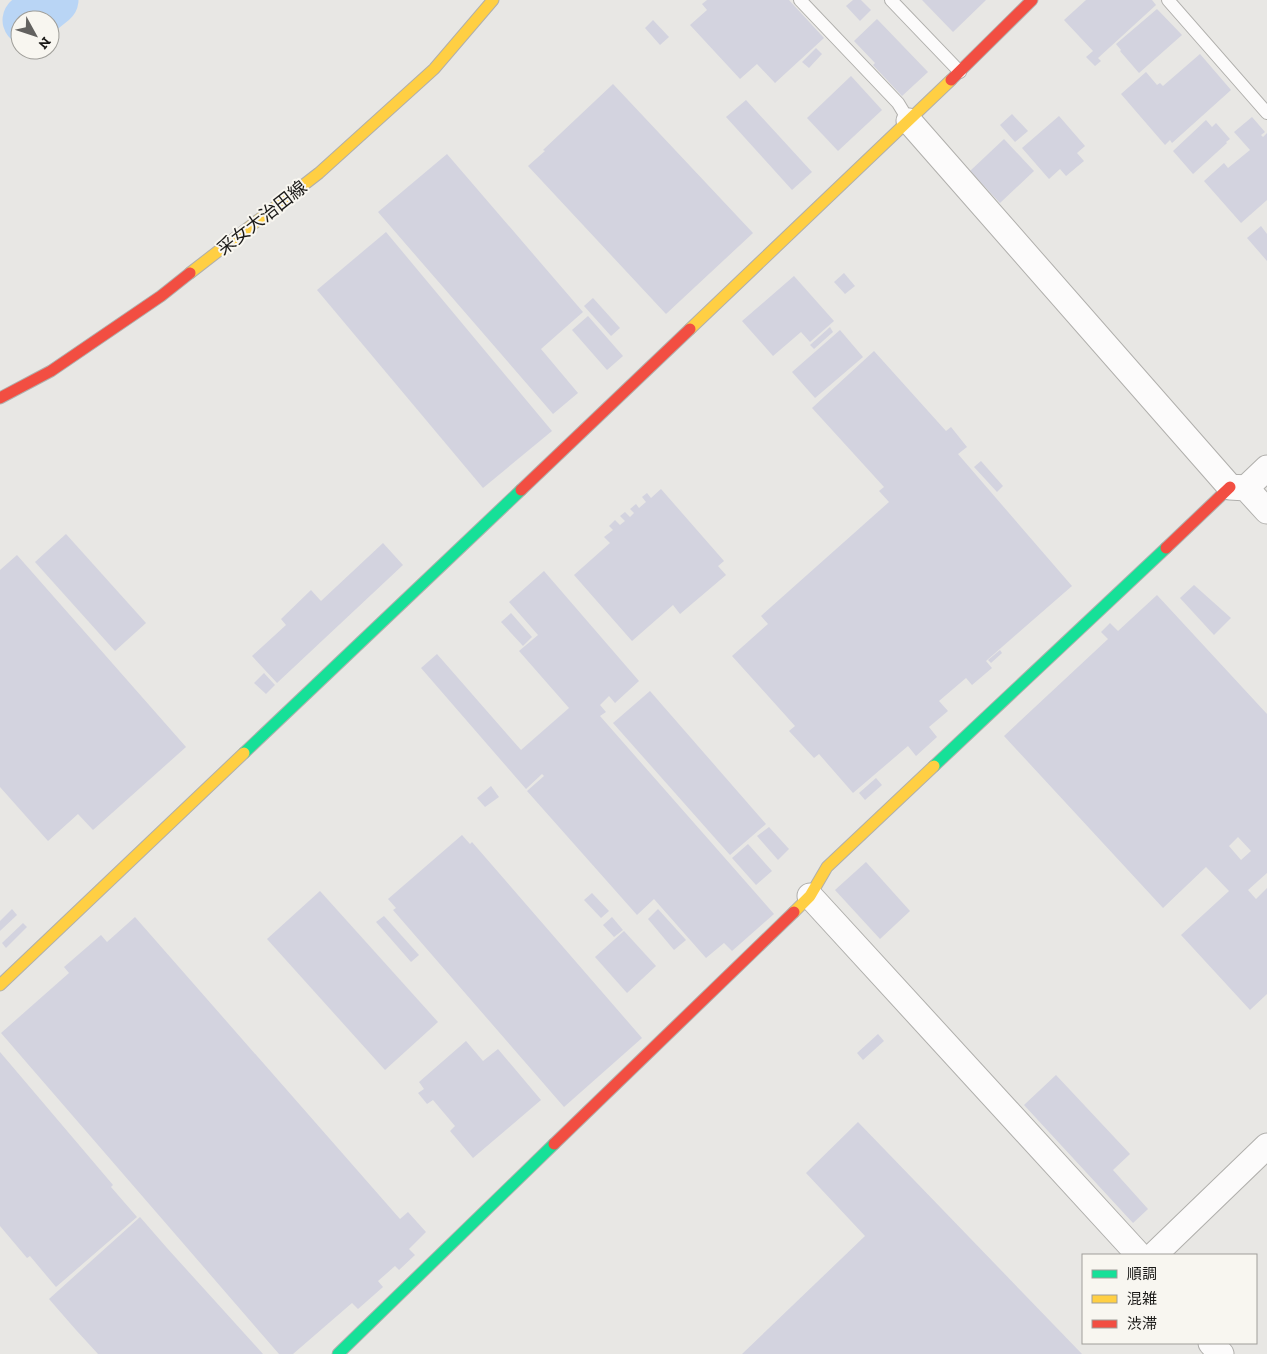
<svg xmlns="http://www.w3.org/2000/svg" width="1267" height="1354" font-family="'Zilla Slab','Noto Sans JP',serif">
	<rect width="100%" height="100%" fill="#e8e7e4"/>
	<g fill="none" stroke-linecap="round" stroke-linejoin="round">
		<polyline stroke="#b9d5f5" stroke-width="51" points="28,20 53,0"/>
	</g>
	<g fill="#d3d3df" fill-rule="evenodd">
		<polygon points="707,0 789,0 824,38 775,83 757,64 740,79 690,25 707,10 702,4"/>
		<polygon points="853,0 861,0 871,10 860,21 846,6"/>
		<polygon points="922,0 986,0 953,32"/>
		<polygon points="1086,0 1152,0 1156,5 1098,58 1101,61 1095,66 1086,57 1093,51 1064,20"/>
		<polygon points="1157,9 1182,35 1139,73 1120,51 1121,50 1116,44"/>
		<polygon points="877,19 928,72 902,96 873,65 875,63 854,41"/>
		<polygon points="653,20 669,37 660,45 645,28"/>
		<polygon points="816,48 822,54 809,68 802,62"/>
		<polygon points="1200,54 1231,90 1172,143 1170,140 1165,145 1121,94 1146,72 1157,85 1160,83 1163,86"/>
		<polygon points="851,76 882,110 838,151 807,118"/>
		<polygon points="613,84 753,233 666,314 528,166 545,151 543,150"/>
		<polygon points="746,100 812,172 792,190 726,117"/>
		<polygon points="1012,114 1028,131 1015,142 1000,125"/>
		<polygon points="1059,116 1085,146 1077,153 1084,161 1066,176 1060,169 1049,179 1022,148"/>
		<polygon points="1252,117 1265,132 1261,135 1263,137 1267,133 1267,200 1241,223 1204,181 1224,163 1228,168 1250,150 1234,132"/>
		<polygon points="1206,120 1212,127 1216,123 1230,139 1226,142 1227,143 1193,174 1173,151"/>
		<polygon points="1004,139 1034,171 1000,203 970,171"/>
		<polygon points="447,154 583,312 541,349 578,393 553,414 378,212"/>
		<polygon points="1261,226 1267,234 1267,261 1247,238"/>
		<polygon points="386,232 552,431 483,488 317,290"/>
		<polygon points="844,273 855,286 845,294 834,282"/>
		<polygon points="794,276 834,321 810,342 801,332 773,356 742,321"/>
		<polygon points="593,298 620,328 611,336 584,306"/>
		<polygon points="588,316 623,356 607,370 572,330"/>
		<polygon points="830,327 833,332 814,349 810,345"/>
		<polygon points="840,330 863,357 815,398 792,372"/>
		<polygon points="874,351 946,431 951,427 967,447 958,454 1072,586 986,661 992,668 972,685 966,678 939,701 948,711 929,727 937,737 916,756 908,746 853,793 819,754 814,758 789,731 795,726 732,656 768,624 761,616 889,502 879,491 884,487 812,408"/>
		<polygon points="981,461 1003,486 997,492 974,467"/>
		<polygon points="661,489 724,561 718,566 726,575 680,614 673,605 632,641 574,575 610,543 604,537 613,530 609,526 615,520 620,525 625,521 620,516 625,512 630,517 634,513 630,509 636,504 639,508 646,502 642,497 647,493 651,498"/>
		<polygon points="66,534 146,623 115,651 35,562"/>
		<polygon points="383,543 403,565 277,683 252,656 286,625 281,619 311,590 321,601"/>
		<polygon points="17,555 186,747 93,830 78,814 48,841 0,787 0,570"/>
		<polygon points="544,571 639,681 615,703 609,696 600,705 606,712 600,716 774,914 732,951 724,943 706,958 654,899 637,915 527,791 544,776 542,774 526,789 421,668 437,654 521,750 569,708 519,651 538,635 509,602"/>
		<polygon points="1194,585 1231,618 1214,635 1180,598"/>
		<path d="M 1157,595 L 1267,714 L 1267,873 L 1248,890 L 1256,899 L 1267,888 L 1267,994 L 1250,1010 L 1181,935 L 1229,891 L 1206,867 L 1163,908 L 1004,736 L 1108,639 L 1101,632 L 1110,623 L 1118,631 ZM 1238,837 L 1251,851 L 1241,860 L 1229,846 Z"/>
		<polygon points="511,613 532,637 523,646 501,622"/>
		<polygon points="1000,650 1002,653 991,663 988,660"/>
		<polygon points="264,673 275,685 266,694 254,683"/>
		<polygon points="650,691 766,824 730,855 613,723"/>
		<polygon points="876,778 882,785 865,800 859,793"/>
		<polygon points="491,786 499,797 485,807 477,798"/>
		<polygon points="769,827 789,849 778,860 757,836"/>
		<polygon points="462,835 470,844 472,842 642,1038 564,1107 393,910 396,908 388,899"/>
		<polygon points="748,844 772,871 756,885 732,858"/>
		<polygon points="866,862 910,911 880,939 835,890"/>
		<polygon points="320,891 438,1022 385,1070 267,939"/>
		<polygon points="592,893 609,911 601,918 584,900"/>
		<polygon points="12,909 17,915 0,931 0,921"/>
		<polygon points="658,909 686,940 674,950 648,919"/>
		<polygon points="384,916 419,955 411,962 376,922"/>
		<polygon points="135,917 400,1219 408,1212 426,1232 409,1249 415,1255 399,1270 395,1266 378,1281 383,1287 358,1309 352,1303 293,1354 279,1354 1,1033 69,973 64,967 101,935 107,942"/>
		<polygon points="612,917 623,930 614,937 603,925"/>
		<polygon points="23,923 27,927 6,948 2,943"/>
		<polygon points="624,931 656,966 627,993 595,957"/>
		<polygon points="878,1034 884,1041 863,1060 857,1053"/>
		<polygon points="466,1041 483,1061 498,1049 541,1100 473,1158 450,1131 455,1126 433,1100 427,1104 418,1093 424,1089 419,1082"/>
		<polygon points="0,1052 113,1185 111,1187 137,1217 56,1287 30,1256 27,1258 0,1226"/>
		<polygon points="1056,1075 1130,1154 1113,1170 1148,1209 1133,1223 1024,1105"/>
		<polygon points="858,1122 1082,1354 742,1354 865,1236 806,1173"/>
		<polygon points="140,1217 167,1248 263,1354 98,1354 76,1330 49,1299"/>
	</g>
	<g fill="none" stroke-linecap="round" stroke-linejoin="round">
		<g stroke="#b0afac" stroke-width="14">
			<g id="lane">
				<polyline points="800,0 898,103 909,121"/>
				<polyline points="891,0 960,72"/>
				<polyline points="1168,0 1267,113"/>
			</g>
		</g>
		<g stroke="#b0afac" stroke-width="27">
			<g id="street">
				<polyline points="909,121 1230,487 1246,488 1267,511"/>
				<polyline points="1246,488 1267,468"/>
				<polyline points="810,896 1139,1255"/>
				<polyline points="1154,1255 1267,1146"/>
				<polyline points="1211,1343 1221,1354"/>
			</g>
		</g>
		<g stroke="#b0afac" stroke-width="13">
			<g id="fast">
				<polyline points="244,753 521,490"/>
				<polyline points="934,766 1166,548"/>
				<polyline points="338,1354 554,1144"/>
			</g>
		</g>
		<g stroke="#b0afac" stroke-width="13">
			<g id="slow">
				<polyline points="190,273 319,173 434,69 493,0"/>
				<polyline points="690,329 951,80"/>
				<polyline points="794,912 810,896 827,867 934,766"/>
				<polyline points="0,985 244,753"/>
			</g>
		</g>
		<g stroke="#b0afac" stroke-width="13">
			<g id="jam">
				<polyline points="951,80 1032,0"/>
				<polyline points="0,398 51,371 161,296 190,273"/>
				<polyline points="521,490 690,329"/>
				<polyline points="1166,548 1230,487"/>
				<polyline points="554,1144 794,912"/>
			</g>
		</g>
		<use href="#lane" stroke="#fcfbfb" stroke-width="12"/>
		<use href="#street" stroke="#fcfbfb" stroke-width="25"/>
		<use href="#fast" stroke="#16e098" stroke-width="11"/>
		<use href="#slow" stroke="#ffcf43" stroke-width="11"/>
		<use href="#jam" stroke="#f24e42" stroke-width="11"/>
	</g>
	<g text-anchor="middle" stroke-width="4" stroke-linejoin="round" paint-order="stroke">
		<g font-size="18" fill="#1a1917" stroke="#f8f6f0">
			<text transform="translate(262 218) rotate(-38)" y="6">采女大治田線</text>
		</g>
	</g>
	<rect x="1082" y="1254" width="175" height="90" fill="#f8f6f0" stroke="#9f9e99"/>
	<rect x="1092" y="1270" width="25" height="8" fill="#16e098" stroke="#9f9e99"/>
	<text x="1127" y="1279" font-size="15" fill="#1a1917">順調</text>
	<rect x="1092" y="1295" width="25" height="8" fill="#ffcf43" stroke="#9f9e99"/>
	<text x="1127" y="1304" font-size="15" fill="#1a1917">混雑</text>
	<rect x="1092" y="1320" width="25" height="8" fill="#f24e42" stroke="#9f9e99"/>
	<text x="1127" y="1329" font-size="15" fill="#1a1917">渋滞</text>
	<g transform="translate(35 35) rotate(130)"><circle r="24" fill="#f8f6f0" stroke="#9f9e99"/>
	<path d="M0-4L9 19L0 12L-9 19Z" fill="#62615f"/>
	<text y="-8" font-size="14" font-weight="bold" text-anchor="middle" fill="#1a1917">N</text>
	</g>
</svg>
